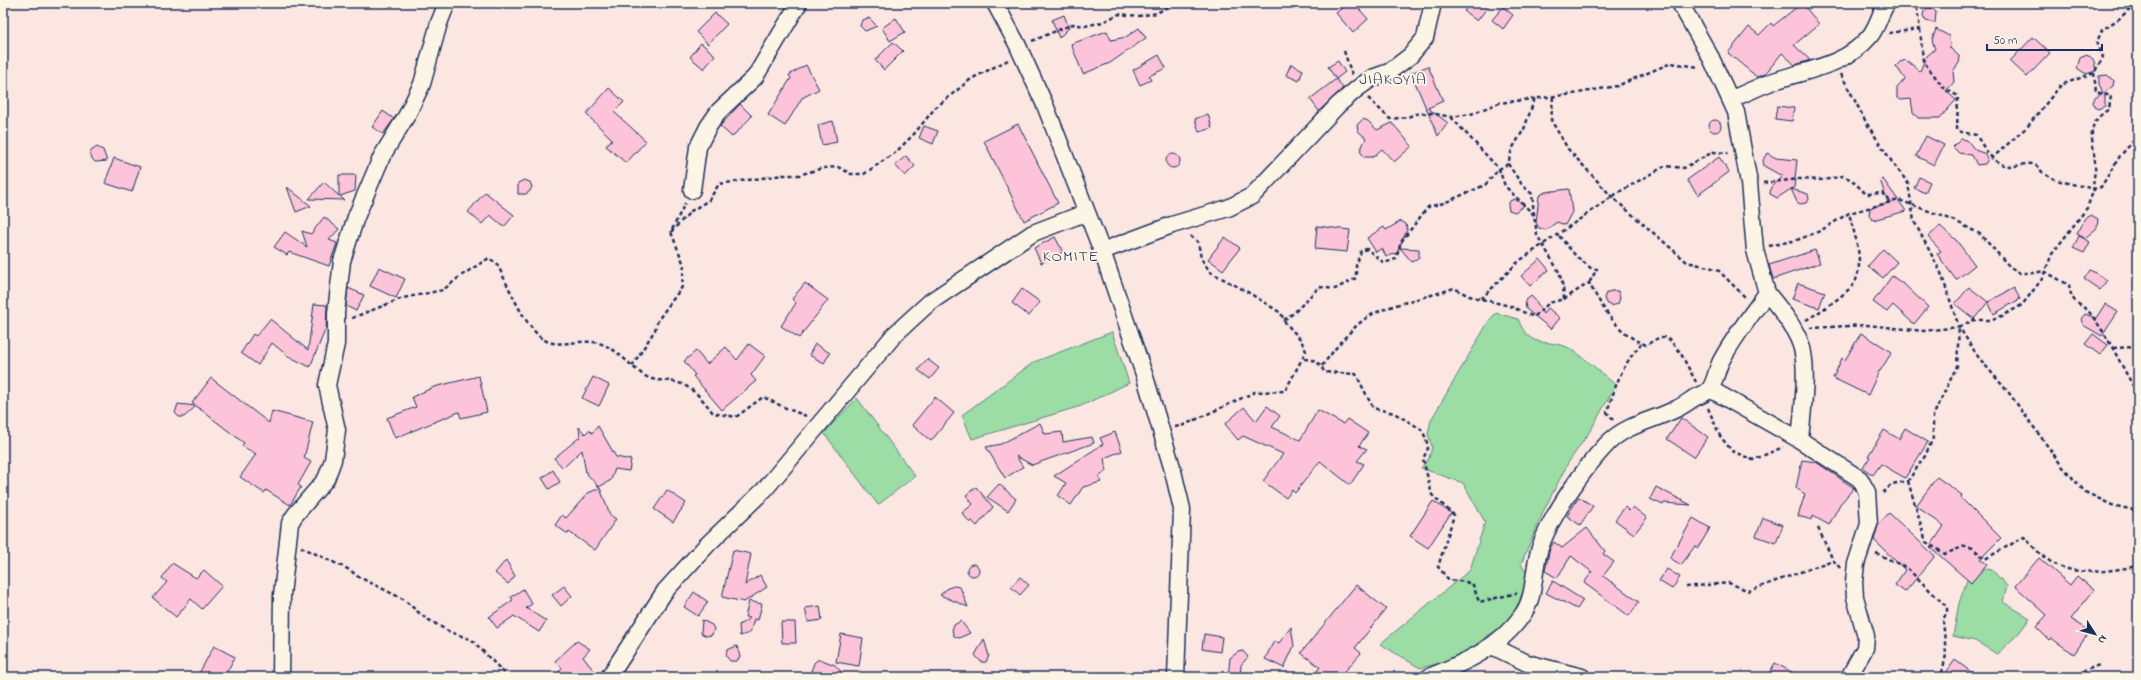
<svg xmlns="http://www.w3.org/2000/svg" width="2141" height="680" font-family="'Indie Flower',sans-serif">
	<rect width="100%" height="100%" fill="#fce6e1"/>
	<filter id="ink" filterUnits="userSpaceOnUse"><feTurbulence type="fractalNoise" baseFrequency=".025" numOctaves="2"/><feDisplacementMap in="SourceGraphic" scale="8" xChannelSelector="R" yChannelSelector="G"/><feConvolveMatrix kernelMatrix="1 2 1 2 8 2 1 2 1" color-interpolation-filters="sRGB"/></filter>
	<g filter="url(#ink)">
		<g fill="#9cdca5" stroke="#5c8682">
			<path d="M 1496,313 L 1518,319 C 1530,350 1544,338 1567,347 C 1579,352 1604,376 1616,385 L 1592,428 L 1568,463 L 1544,510 L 1521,564 L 1533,584 L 1519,616 L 1486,637 L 1458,659 L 1420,668 L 1380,644 L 1470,570 L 1485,522 L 1463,483 L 1421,468 L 1429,458 L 1432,447 L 1428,434 L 1431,420 L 1490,319 Z"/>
			<polygon points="1112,332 1129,383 1081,406 972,439 962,415 1034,362"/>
			<polygon points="857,398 915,476 878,505 824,433"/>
			<polygon points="1972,566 1992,570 2007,586 2003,602 2030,618 2019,633 1997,654 1975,641 1953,636 1959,603"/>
		</g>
		<g fill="#fdc4d9" stroke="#1b2f5e">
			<polygon points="1348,3 1354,3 1368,19 1353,33 1336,13"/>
			<polygon points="1470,3 1491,3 1477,21 1464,11"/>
			<polygon points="1802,3 1819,24 1794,45 1810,60 1795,65 1782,53 1765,74 1757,77 1728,53 1749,27 1759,35 1771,23 1773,26"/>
			<polygon points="1503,7 1513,15 1503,29 1492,20"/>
			<polygon points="1928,8 1933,9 1936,12 1935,23 1926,21 1923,16 1924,11"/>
			<polygon points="715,13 727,24 708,44 696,32"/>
			<polygon points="1064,15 1069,28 1059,38 1052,20"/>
			<polygon points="869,18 877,26 865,31 860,26 862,20"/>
			<polygon points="896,18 905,32 890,41 882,28"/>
			<polygon points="1139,28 1146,38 1110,63 1083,74 1071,44 1107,31 1111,40 1126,37"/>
			<polygon points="1936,29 1949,36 1950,48 1960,57 1959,63 1953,71 1954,82 1946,91 1956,100 1940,118 1918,118 1913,112 1911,99 1901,100 1897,97 1897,88 1905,79 1896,66 1900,62 1906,60 1920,71 1926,57 1935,49 1932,40"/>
			<polygon points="2033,37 2050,53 2027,77 2010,61"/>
			<polygon points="893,42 903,51 884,70 875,60"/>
			<polygon points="701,43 715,55 704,69 690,57"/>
			<polygon points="1159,55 1166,68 1149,76 1151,80 1140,85 1133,70"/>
			<polygon points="2087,55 2094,61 2096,71 2086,74 2077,68 2080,58"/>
			<polygon points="1338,61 1345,72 1336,79 1328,67"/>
			<polygon points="1291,64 1303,70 1299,81 1286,75"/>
			<polygon points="806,65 819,89 802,98 785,126 768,115 791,78 789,75"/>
			<polygon points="1428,66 1443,101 1428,108 1448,123 1438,136 1411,73"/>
			<polygon points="2107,75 2114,80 2113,86 2105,92 2105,106 2098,109 2094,107 2093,102 2095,98 2103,93 2099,84 2099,76"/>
			<polygon points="1336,79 1343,88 1319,111 1310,99"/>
			<polygon points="609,88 624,102 614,112 646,141 626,163 606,146 612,139 586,114"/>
			<polygon points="740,104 752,116 732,137 720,126"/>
			<polygon points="1777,106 1794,108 1792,121 1775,119"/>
			<polygon points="383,111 394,119 383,134 372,127"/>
			<polygon points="1208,114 1212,128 1199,132 1195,119"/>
			<polygon points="1363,119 1368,121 1377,130 1392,123 1412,146 1394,162 1382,149 1373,157 1364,157 1360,151 1366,138 1358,131 1357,125"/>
			<circle cx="1715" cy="126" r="6"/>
			<polygon points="833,121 837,142 822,145 818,125"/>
			<polygon points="1018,124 1058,203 1024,221 984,141"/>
			<polygon points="924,126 938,131 933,144 919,138"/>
			<polygon points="1926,136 1944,145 1934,165 1916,156"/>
			<polygon points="1961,139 1967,140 1975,150 1986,154 1988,159 1985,164 1977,165 1972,155 1959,153 1953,147"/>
			<polygon points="97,147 103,150 107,161 95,162 93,160 90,154 91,151"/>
			<polygon points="1767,153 1776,158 1797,160 1794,188 1791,189 1808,194 1809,200 1806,203 1800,204 1797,202 1791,189 1777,198 1770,194 1771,187 1782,176 1764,166 1763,160"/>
			<circle cx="1173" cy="161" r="7"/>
			<polygon points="906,156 915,166 905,176 895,165"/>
			<polygon points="1719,157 1729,172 1698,195 1687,180"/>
			<polygon points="114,158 140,167 132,192 105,183"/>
			<polygon points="339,175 356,175 355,191 340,196 344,200 309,199 324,182 339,196"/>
			<polygon points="1919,177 1930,182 1925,193 1914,188"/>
			<polygon points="1883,179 1906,211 1873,220 1869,216 1870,208 1888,203 1880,180"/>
			<polygon points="524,180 530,182 532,187 530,191 526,194 518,194 518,183"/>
			<polygon points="287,187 311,206 296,212"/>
			<polygon points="1569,189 1572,212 1565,225 1557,222 1546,230 1539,228 1536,223 1539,196 1545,192"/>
			<polygon points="485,192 514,215 504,227 490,215 482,224 468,212"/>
			<polygon points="1514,199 1525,205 1515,212 1509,210 1508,205 1510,201"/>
			<polygon points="2091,215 2098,219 2097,228 2085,238 2076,234 2085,218"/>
			<polygon points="324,217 339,229 329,240 337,243 329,266 289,252 287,255 274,247 285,232 307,247 302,231 311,234"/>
			<polygon points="1401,221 1406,224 1407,230 1397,253 1386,257 1382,248 1376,252 1367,238 1384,227 1386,230"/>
			<polygon points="1317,226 1350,230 1347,252 1315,249"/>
			<polygon points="1940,226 1956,240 1975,265 1956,280 1937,254 1941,251 1928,237"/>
			<polygon points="2079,236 2090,242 2084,253 2073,248"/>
			<polygon points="1055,237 1063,252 1041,263 1034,248"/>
			<polygon points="1225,237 1240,248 1223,270 1208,259"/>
			<polygon points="1400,248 1419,249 1419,257 1412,262"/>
			<polygon points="1883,249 1897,262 1883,278 1868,266"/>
			<polygon points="1815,250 1820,263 1773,279 1769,265"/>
			<polygon points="1540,259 1549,270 1530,286 1521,276"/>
			<polygon points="379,267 405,279 396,298 370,286"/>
			<polygon points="2090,270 2107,280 2100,290 2084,279"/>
			<polygon points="1892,276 1906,286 1928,307 1914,324 1893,305 1887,312 1873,302"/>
			<polygon points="805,283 828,300 799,338 781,326 796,303 792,299"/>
			<polygon points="1798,283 1825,292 1819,308 1792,299"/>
			<polygon points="1969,287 1988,302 1974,319 1955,304"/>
			<polygon points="348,288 364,295 356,311 346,306"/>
			<polygon points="2014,288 2020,299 1994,314 1988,302"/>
			<polygon points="1022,289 1040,302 1029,316 1012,303"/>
			<polygon points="1618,291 1620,298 1618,304 1611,306 1606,303 1604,298 1606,293 1611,291"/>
			<polygon points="1531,296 1536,301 1543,314 1548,308 1560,318 1551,329 1526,309 1525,301"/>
			<polygon points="314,304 327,305 326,328 310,367 288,356 272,343 258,365 241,353 253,334 256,336 270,319 308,350"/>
			<polygon points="2105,304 2118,312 2102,336 2083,325 2081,319 2085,314 2096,318"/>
			<polygon points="1861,333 1892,352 1880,371 1879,371 1868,395 1833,378 1842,358 1845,360"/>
			<polygon points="2093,334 2108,345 2100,355 2085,344"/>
			<polygon points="749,344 765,356 751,375 756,381 722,410 693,376 695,375 684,361 696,351 707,364 726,347 737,360"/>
			<polygon points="815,344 830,353 824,363 809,355"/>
			<polygon points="927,359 939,368 930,379 918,370"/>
			<polygon points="479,376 487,412 461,418 459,412 395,438 387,418 416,407 412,397 434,387"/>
			<polygon points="593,377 609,385 599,406 582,398"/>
			<polygon points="211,378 269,423 272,411 313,422 304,458 311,462 298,485 301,487 290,505 266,490 264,493 240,477 256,454 242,446 244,443 196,406 184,417 179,417 175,413 178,404 196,406 192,403"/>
			<polygon points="935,397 954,413 931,441 912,425"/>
			<polygon points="1267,406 1280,416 1272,427 1300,440 1318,410 1343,424 1347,419 1368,433 1359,446 1367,449 1357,461 1364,464 1350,485 1320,461 1295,493 1292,490 1286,498 1263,481 1283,454 1243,436 1238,440 1225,424 1244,407 1256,421"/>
			<polygon points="1681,418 1708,437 1694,457 1667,439"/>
			<polygon points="1040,423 1045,434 1062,432 1063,442 1092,437 1094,443 1032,465 1016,456 1023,467 1005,478 986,447 1001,444"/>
			<polygon points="598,426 616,457 631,460 629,471 615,469 611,480 599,487 586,473 582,450 563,468 554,458 580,437 579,427 585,434 589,430 592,433"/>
			<polygon points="1905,428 1928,442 1905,478 1881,464 1873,475 1863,468 1870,457 1868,456 1884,430 1899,439"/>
			<polygon points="1115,432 1122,451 1104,458 1106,471 1099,477 1101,482 1083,487 1071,505 1058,496 1066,483 1054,476 1103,444 1100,438"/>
			<polygon points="1802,460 1816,462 1854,488 1840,504 1829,525 1813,516 1812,520 1798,516 1805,494 1796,488"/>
			<polygon points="553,470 560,482 549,489 542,478"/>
			<polygon points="1937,477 1962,495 1961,498 2001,538 1980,559 1987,564 1971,583 1930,547 1944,526 1916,506"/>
			<polygon points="999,484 1016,499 1008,511 987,497"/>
			<polygon points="976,487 993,507 977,526 972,521 970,523 962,513 973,504 966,495"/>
			<polygon points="1656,487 1691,505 1664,503 1663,505 1650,499"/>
			<polygon points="600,488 610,515 616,519 595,550 569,532 568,534 555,525 562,515 566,518 588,493"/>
			<polygon points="667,490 686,503 673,522 654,509"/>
			<polygon points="1579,497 1593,506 1580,525 1567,516"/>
			<polygon points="1433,501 1451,513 1428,548 1410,536"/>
			<polygon points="1625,507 1629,511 1633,507 1647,518 1634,534 1615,520"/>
			<polygon points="1889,513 1935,556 1905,592 1895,585 1905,570 1874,540 1878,525"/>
			<polygon points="1693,518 1710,528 1698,548 1695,546 1681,565 1670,558"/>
			<polygon points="1763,518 1783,525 1776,543 1756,536"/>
			<polygon points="1587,528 1605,551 1603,554 1614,562 1603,576 1639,602 1629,616 1584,583 1592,572 1571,556 1557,578 1545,571 1550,548 1554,542 1562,548"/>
			<polygon points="733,550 751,554 745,585 760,575 767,587 744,602 722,597"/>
			<polygon points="2039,558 2070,585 2077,576 2094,590 2071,619 2090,631 2074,654 2051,638 2049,640 2036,627 2047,615 2015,586"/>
			<polygon points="506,560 515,576 508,584 495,573"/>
			<polygon points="172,563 196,578 204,570 222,586 202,609 191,599 176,617 153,598 167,582 162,578"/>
			<circle cx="973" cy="570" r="6"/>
			<polygon points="1667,569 1680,577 1672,589 1659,581"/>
			<polygon points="1020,577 1029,585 1020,595 1011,587"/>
			<polygon points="1553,581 1583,600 1577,609 1546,593"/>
			<polygon points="1356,585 1386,609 1355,648 1361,653 1340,677 1324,677 1317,671 1320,667 1301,653"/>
			<polygon points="564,586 572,596 561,606 552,595"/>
			<polygon points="954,586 960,587 968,607 940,595 948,588"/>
			<polygon points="523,589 532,604 526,608 546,621 539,632 514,616 497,628 489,617 513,600 511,597"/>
			<polygon points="694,592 708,602 698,616 684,607"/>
			<polygon points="749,601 762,604 758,620 754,619 750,633 740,636 739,625 750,618 745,617"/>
			<polygon points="820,606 822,620 808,622 805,608"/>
			<polygon points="702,620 712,625 714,629 712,635 706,636 701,633"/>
			<polygon points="961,621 970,633 959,638 954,636 952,630 954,625"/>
			<polygon points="781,622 795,622 796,643 782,643"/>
			<polygon points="1291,627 1294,646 1284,668 1265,659 1274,641 1279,643"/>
			<polygon points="841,634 863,638 859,666 836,662"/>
			<polygon points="1204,634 1222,637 1220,652 1202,649"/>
			<polygon points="984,639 989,656 986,662 981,662 975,655"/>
			<polygon points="577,641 590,649 583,657 599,677 565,677 559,671 562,668 555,661"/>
			<polygon points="214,646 235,657 224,677 197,677"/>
			<polygon points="737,646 740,657 737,661 730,661 726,656 727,650"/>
			<polygon points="1243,651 1248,657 1241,665 1240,677 1228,677 1230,658 1238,652"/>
			<polygon points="817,660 822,660 835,665 846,677 809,677 814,663"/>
			<polygon points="1955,660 1978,677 1943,677"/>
			<polygon points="1775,663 1801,677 1767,677"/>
		</g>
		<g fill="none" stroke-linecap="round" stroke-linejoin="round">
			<g stroke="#1b2f5e" stroke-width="19">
				<g id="minor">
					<polyline points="995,3 1017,44 1045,105 1102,251 1145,377 1172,467 1182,509 1176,677"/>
					<path d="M 1731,99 C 1747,93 1761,85 1777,80 C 1811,69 1846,65 1870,36 C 1878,26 1880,13 1887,3"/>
					<polyline points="692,190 698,147 708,127 719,111 755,77 799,3"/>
					<polyline points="1102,251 1172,225 1228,208 1252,196 1338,105 1358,88 1372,78 1389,72 1410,56 1425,38 1433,3"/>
					<path d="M 1767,293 C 1780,309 1794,325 1801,345 C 1809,368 1802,415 1800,440 L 1860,479 L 1867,492 L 1869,524 L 1856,564 L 1854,582 L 1855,597 L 1866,636 L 1865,648 L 1849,677"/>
					<polyline points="1710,389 1800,440"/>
					<polyline points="1492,646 1527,663 1582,677"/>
					<polyline points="281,677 282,595 290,523 295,515 326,479 333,460 337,430 327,385 336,344 336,313 342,261 356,217 382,156 407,115 422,84 439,23 447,3"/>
					<polyline points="609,677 665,591 707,545 765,489 895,334 930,302 1033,233 1085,213"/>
					<path d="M 1429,677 C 1464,663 1501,647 1523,614 C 1537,593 1532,568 1541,545 C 1552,514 1584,468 1607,444 C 1626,424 1653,421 1676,409 C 1683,406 1688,402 1694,398 C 1699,396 1707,393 1710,389 C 1715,382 1717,369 1721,361 C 1734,337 1751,315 1767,293 L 1755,250 L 1749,183 L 1736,112 L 1711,58 L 1680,3"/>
				</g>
			</g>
			<g stroke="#1b2f5e" stroke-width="2.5" stroke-dasharray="4 3" stroke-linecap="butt">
				<polyline points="1889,33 1920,29 1916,3"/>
				<polyline points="1032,41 1073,24 1085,26 1103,22 1119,14 1139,16 1157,13 1174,3"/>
				<polyline points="1344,51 1352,75"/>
				<path d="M 2094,73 L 2096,92 L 2111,96 L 2109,109 C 2083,126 2094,138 2095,164 C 2096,173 2092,180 2094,189 L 2101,187 L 2120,156 L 2138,136"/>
				<polyline points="1841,74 1867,124 1892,162 1908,183 1914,221 1941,273 1959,327 1979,358 2009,393 2062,466 2085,492 2112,505 2138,511"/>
				<polyline points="1553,97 1551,120 1568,149 1612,197 1687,262 1717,269 1746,298"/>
				<polyline points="1368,98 1390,119 1408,117 1415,114 1431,113 1451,117 1471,114 1499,103 1573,94 1617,86 1671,63 1699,67"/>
				<polyline points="1451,117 1499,169 1505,186 1534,215 1537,235 1559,272 1563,287 1564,299"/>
				<polyline points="1991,159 2027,127 2061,85 2094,73 2103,57 2097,42 2102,30 2120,18 2136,3"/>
				<polyline points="1763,183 1799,179 1824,180 1843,176 1852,180 1866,194 1882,193 1892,203"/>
				<polyline points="1534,215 1532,194 1523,186 1508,164 1512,149 1524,129 1535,98"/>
				<polyline points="671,232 691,211 709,200 719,184 783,175 799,175 823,168 838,167 851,174 864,174 896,152 914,134 935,108 971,79 1008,60"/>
				<path d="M 1190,236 L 1198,242 L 1201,258 L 1210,272 L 1246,291 L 1281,313 L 1284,321 L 1301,340 L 1306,351 L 1302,359 C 1313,359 1320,361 1324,372 L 1356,374 L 1373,408 L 1394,413 L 1421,429 L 1426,438 L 1428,448 L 1423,459 L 1432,495 L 1454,515 L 1438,567 L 1449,580 L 1466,582 L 1473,585 L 1479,602 L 1517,593"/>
				<polyline points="1559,236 1576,256 1592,269 1597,269 1589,283"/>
				<path d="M 1769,246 L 1797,240 L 1820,231 L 1849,213 L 1899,200 L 1953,220 L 1980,234 L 2010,267 L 2020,273 L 2033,273 L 2044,271 L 2069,285 C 2072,308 2082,301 2093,317 C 2111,341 2122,368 2138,394"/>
				<polyline points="1481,299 1519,261 1619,192 1665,166 1684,168 1713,152 1728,153"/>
				<path d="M 352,318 L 403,298 L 443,290 L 462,275 L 489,258 L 497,264 C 508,285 522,321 540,337 C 558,352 583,335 604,345 C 619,351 631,367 645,376 C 653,381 662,380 671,381 C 690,384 702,398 713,413 L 736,417 L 763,397 L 788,409 L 806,416"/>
				<polyline points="1284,320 1295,312 1319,287 1335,289 1356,278 1356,266 1361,251 1367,249 1384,263 1396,259 1401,242 1428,207 1444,203 1485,185 1499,169 1508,164"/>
				<path d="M 1806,320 C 1817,314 1852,291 1856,280 C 1864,258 1854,234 1849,213"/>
				<polyline points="1810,328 1867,325 1923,331 1959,327"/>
				<polyline points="2113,348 2138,347"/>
				<polyline points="632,366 655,330 658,320 682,287 684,265 671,232 685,203"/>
				<path d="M 1322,366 C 1333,351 1354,324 1371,315 C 1397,302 1426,298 1454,288 L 1469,296 L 1510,306 L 1534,317 L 1549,303 L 1564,299 L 1589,283 C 1603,309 1618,334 1646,345 L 1660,337 L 1668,338 L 1680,352 L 1696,382"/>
				<polyline points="1708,408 1720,436 1732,451 1753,460 1783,447"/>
				<path d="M 1613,420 L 1607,412 C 1617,382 1621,367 1641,344"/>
				<polyline points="1175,427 1184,425 1255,392 1285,391 1302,359"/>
				<path d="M 1908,481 L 1926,542 L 1945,554 L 1965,546 L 1973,548 L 1985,559 L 2024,537 C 2032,545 2039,554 2048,560 C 2074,578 2109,571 2138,566"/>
				<path d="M 1883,493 L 1892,484 L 1908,481 L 1925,456 L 1933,438 L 1933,416 L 1957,366 L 1959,327 L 1974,320 L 1989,320 L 2002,316 L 2022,305 L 2042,279 L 2052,254 L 2087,208 L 2094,189 C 2079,185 2060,183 2046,175 C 2040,172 2040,166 2032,164 C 2025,163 2020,166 2014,166 C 1993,167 1986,150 1976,135 L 1957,131 L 1958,96 L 1944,88 L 1923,61 L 1920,29"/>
				<polyline points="1818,528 1833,560 1841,569"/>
				<polyline points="301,547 350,570 357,576 403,599 424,617 448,631 472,640 508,677"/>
				<polyline points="1876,553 1907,568 1947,607 1947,613 1943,619 1946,655 1941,677"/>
				<polyline points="1686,587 1729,583 1749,591 1833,560"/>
				<polyline points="2069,677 2099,665"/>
			</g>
			<use href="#minor" stroke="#fcf5e5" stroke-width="16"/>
		</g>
	</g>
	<g text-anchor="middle" stroke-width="4" stroke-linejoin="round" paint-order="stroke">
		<g font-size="16" letter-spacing="1" fill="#1b2f5e" stroke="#fcf5e5">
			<text x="1393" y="84">JIAKOYIA</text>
			<text x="1071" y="261">KOMITE</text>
		</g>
	</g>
	<rect width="2141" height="680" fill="none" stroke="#fcf5e5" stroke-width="16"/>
	<rect x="8" y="8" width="2125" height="664" fill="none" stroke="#1b2f5e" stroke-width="1.5" filter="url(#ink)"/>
	<g transform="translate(2095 634) rotate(126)" stroke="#fcf5e5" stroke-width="3" paint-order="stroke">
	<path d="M0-3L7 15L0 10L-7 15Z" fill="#1b2f5e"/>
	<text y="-6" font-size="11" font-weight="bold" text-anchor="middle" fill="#1b2f5e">N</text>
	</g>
	<path d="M1987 44v6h115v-6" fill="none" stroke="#1b2f5e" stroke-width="2"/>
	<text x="1993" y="44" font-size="12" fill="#1b2f5e" stroke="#fcf5e5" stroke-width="3" paint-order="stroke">50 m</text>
</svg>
